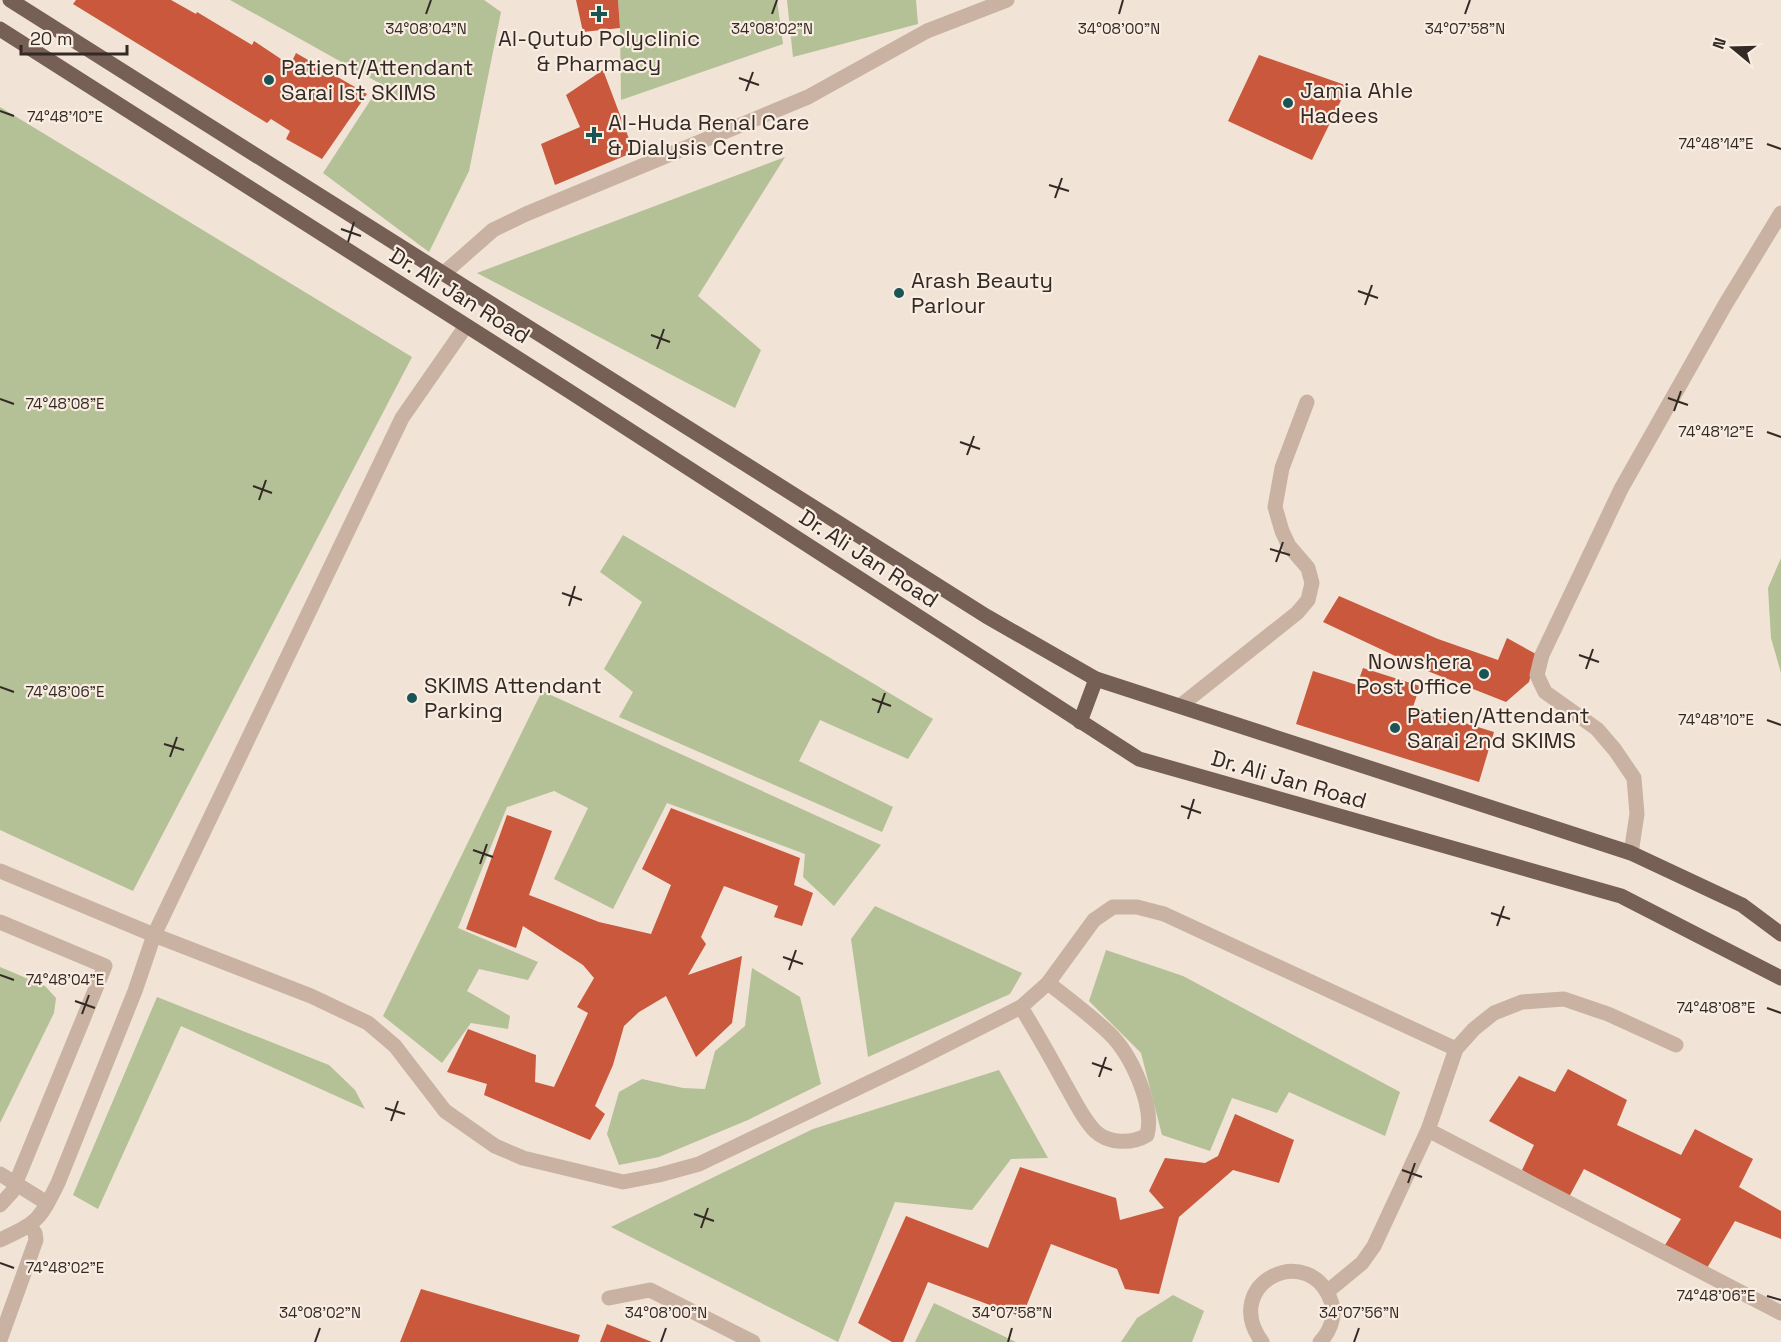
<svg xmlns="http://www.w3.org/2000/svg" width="1781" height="1342" font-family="'Space Grotesk',sans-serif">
	<rect width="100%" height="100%" fill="#f1e3d6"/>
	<g fill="#b4c096">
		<polygon points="230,0 484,0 501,12 469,171 429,252 323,173 381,84"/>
		<polygon points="618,0 777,0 783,44 621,100 620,28"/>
		<polygon points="787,0 916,0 918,24 793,57"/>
		<polygon points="0,107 412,357 133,891 0,830"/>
		<polygon points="785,157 698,296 761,350 735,408 477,273"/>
		<polygon points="623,535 933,719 908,759 820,720 799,761 893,807 882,832 619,717 633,692 604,669 642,602 600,572"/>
		<polygon points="1781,558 1781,673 1771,638 1768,588"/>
		<polygon points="542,691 881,845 834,906 803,877 805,854 667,803 613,909 554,879 588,808 554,791 507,807 458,928 538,962 528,980 479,969 467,991 510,1016 508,1029 471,1023 442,1063 383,1016"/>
		<polygon points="875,906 1022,973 1010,994 868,1057 851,939"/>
		<polygon points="1106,950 1183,976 1400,1092 1385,1136 1289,1092 1277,1113 1232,1098 1210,1151 1162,1135 1141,1053 1089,1001"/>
		<polygon points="0,967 45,986 56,998 54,1013 0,1123"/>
		<polygon points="752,968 800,997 821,1084 748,1120 659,1157 619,1165 607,1134 619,1092 642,1079 683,1088 705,1089 715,1051 745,1026"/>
		<polygon points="157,997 329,1065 355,1090 365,1109 181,1026 98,1209 73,1195"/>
		<polygon points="999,1070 1048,1158 1011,1159 972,1210 895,1202 838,1342 611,1227 813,1129"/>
		<polygon points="1173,1295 1204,1311 1192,1342 1121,1342 1137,1318"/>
		<polygon points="934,1303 1016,1342 915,1342"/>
	</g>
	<g fill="#c9583c">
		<polygon points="76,0 171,0 196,14 197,12 252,45 254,41 290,65 296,53 367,94 322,159 286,139 290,131 271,119 267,123 73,4"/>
		<polygon points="576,0 618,0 620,28 583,32"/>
		<polygon points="1259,55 1348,86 1312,160 1228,121"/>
		<polygon points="603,70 634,152 555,185 541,144 580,127 566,95"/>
		<polygon points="1339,596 1438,639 1498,660 1507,638 1536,654 1529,682 1506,702 1425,670 1323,622"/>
		<polygon points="1363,668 1420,686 1413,707 1494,732 1479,782 1296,724 1313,671 1357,685"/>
		<polygon points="671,808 800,858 794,885 813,893 802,926 774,917 778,906 724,886 701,937 706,944 688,975 742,956 732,1023 696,1057 666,996 639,1012 624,1026 613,1065 595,1106 605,1114 590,1140 484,1095 487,1084 447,1072 468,1029 536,1055 535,1082 554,1087 588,1013 577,1007 594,978 583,965 523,926 516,948 466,929 507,815 552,831 529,895 599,922 651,934 671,885 642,869"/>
		<polygon points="1568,1069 1627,1100 1617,1125 1681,1155 1695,1129 1753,1159 1739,1187 1781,1211 1781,1239 1735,1221 1707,1268 1665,1245 1681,1219 1584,1169 1569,1197 1522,1170 1534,1145 1489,1121 1519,1076 1555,1092"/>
		<polygon points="1235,1114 1294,1140 1279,1183 1233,1170 1179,1217 1159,1294 1125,1289 1117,1269 1051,1244 1022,1317 928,1282 903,1342 892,1342 858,1323 906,1216 988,1248 1020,1167 1116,1198 1120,1220 1164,1208 1149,1191 1165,1158 1205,1163 1218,1156"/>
		<polygon points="421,1289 580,1335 578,1342 400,1342"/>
		<polygon points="607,1324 652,1342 600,1342"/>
	</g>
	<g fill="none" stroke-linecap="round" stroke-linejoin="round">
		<g stroke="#c9b2a2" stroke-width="15">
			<polyline points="443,274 493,230 526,214 808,97 927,31 1007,0"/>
			<polyline points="466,326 402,418 154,935 311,996 368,1023 395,1046 445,1111 495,1146 523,1158 623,1182 659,1175 699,1164 912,1062 1021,1007 1048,983 1094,920 1113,907 1137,907 1164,914 1456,1049"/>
			<polyline points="1180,706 1297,613 1308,600 1312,583 1308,568 1289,546 1282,531 1275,507 1282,468 1307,402"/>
			<polyline points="1631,853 1637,814 1634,778 1615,750 1597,729 1545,692 1537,675 1542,655 1621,489 1725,305 1781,213"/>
			<path d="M 0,871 L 154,935 L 135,991 L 58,1183 C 39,1221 38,1222 0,1240"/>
			<polyline points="0,922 105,966 12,1192 0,1205"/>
			<path d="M 1021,1007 C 1036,1032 1051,1058 1065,1084 C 1074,1099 1082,1118 1095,1131 C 1108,1144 1132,1144 1147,1135 C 1155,1106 1131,1054 1109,1033 C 1090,1015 1069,999 1048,983"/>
			<polyline points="1428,1130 1781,1313"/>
			<polyline points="0,1174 47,1203"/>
			<polyline points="1328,1291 1362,1263 1374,1246 1428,1130 1456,1049 1474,1029 1494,1013 1522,1002 1564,999 1608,1014 1676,1045"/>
			<polyline points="609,1298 650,1290 753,1342"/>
			<polyline points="0,1340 36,1240 35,1233 30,1226"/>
			<path d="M 1262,1342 C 1219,1283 1311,1238 1332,1304 C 1336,1317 1329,1333 1320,1342"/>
		</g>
		<g stroke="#765f55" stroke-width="15">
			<polyline points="10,0 986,616 1096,679 1631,853 1742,905 1781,934"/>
			<polyline points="0,29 569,391 1139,759 1621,896 1781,978"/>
			<polyline points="1080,722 1096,679"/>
		</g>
	</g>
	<path fill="none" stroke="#332925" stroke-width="2" d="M 426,14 L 431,0M 772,14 L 777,0M 1119,14 L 1123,0M 1465,14 L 1470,0M 739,78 L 759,85M 746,91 L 753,72M 0,111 L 14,116M 1767,144 L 1781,149M 1049,185 L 1069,191M 1055,198 L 1062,178M 341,229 L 361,236M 348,242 L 354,222M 1358,291 L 1378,298M 1365,305 L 1372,285M 651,335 L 670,342M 657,349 L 664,329M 1668,398 L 1688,405M 0,399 L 14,404M 1674,411 L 1681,391M 1767,432 L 1781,437M 960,442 L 980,449M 967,455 L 974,436M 253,486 L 272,493M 259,500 L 266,480M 1270,549 L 1290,555M 1276,562 L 1283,542M 562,593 L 582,600M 569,606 L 575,586M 1579,655 L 1599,662M 1586,669 L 1593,649M 0,687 L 14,692M 872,699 L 891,706M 878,713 L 885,693M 1767,720 L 1781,725M 164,744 L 184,750M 170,757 L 177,737M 1181,806 L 1201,813M 1188,819 L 1194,799M 473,850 L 493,857M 480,864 L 487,844M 1491,913 L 1510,919M 1497,926 L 1504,906M 783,957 L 803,964M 789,970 L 796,950M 0,975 L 14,980M 75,1001 L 95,1008M 1767,1008 L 1781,1013M 82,1014 L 89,995M 1092,1063 L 1112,1070M 1099,1077 L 1106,1057M 385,1108 L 405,1114M 391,1121 L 398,1101M 1402,1170 L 1422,1177M 1408,1183 L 1415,1163M 694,1214 L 714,1221M 701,1228 L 708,1208M 0,1263 L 14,1268M 1767,1296 L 1781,1300M 315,1342 L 320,1328M 661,1342 L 666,1328M 1008,1342 L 1012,1328M 1354,1342 L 1359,1328"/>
	<g fill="#1a5455" stroke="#f9ede2" stroke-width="2">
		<path d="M596 5h6v6h6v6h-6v6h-6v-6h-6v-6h6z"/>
		<circle cx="269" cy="80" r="6"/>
		<circle cx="1288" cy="103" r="6"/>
		<path d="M591 126h6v6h6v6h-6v6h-6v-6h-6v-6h6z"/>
		<circle cx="899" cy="293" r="6"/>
		<circle cx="1484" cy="674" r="6"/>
		<circle cx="412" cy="698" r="6"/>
		<circle cx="1395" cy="728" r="6"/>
	</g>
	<g text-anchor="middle" stroke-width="4.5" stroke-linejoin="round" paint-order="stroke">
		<g font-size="22" fill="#332925" stroke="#f9ede2" text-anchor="start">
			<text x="599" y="46" text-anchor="middle">Al-Qutub Polyclinic<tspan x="599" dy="25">&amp; Pharmacy</tspan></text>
			<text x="281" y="75">Patient/Attendant<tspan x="281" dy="25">Sarai Ist SKIMS</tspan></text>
			<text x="1300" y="98">Jamia Ahle<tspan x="1300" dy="25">Hadees</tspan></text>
			<text x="608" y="130">Al-Huda Renal Care<tspan x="608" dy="25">&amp; Dialysis Centre</tspan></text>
			<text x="911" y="288">Arash Beauty<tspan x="911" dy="25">Parlour</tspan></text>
			<text x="1472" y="669" text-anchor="end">Nowshera<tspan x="1472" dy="25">Post Office</tspan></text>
			<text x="424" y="693">SKIMS Attendant<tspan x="424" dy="25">Parking</tspan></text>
			<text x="1407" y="723">Patien/Attendant<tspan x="1407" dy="25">Sarai 2nd SKIMS</tspan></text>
		</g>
		<g font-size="22" fill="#332925" stroke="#f9ede2">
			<text transform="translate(460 295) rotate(32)" y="8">Dr. Ali Jan Road</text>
			<text transform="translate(869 558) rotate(33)" y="8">Dr. Ali Jan Road</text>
			<text transform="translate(1289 779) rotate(16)" y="8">Dr. Ali Jan Road</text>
		</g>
	</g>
	<g font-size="15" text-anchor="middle" fill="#332925" stroke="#f9ede2" stroke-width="4.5" stroke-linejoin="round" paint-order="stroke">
		<text x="426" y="34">34°08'04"N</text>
		<text x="772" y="34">34°08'02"N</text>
		<text x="1119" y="34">34°08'00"N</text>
		<text x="1465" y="34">34°07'58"N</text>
		<text x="65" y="122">74°48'10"E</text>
		<text x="1716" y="149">74°48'14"E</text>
		<text x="65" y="409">74°48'08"E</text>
		<text x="1716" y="437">74°48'12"E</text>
		<text x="65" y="697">74°48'06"E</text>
		<text x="1716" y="725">74°48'10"E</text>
		<text x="65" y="985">74°48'04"E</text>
		<text x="1716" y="1013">74°48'08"E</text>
		<text x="65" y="1273">74°48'02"E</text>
		<text x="1716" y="1301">74°48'06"E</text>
		<text x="320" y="1318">34°08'02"N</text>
		<text x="666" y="1318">34°08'00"N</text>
		<text x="1012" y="1318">34°07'58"N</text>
		<text x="1359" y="1318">34°07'56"N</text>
	</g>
	<g transform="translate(1733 48) rotate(289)" stroke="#f9ede2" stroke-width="4.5" paint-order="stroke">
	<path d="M0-4.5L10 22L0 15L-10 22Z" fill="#332925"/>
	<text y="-9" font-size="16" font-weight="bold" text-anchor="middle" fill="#332925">N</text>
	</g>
	<path d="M21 45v9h106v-9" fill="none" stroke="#332925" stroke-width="3"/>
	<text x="30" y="45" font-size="18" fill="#332925" stroke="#f9ede2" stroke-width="4.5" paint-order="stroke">20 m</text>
</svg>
